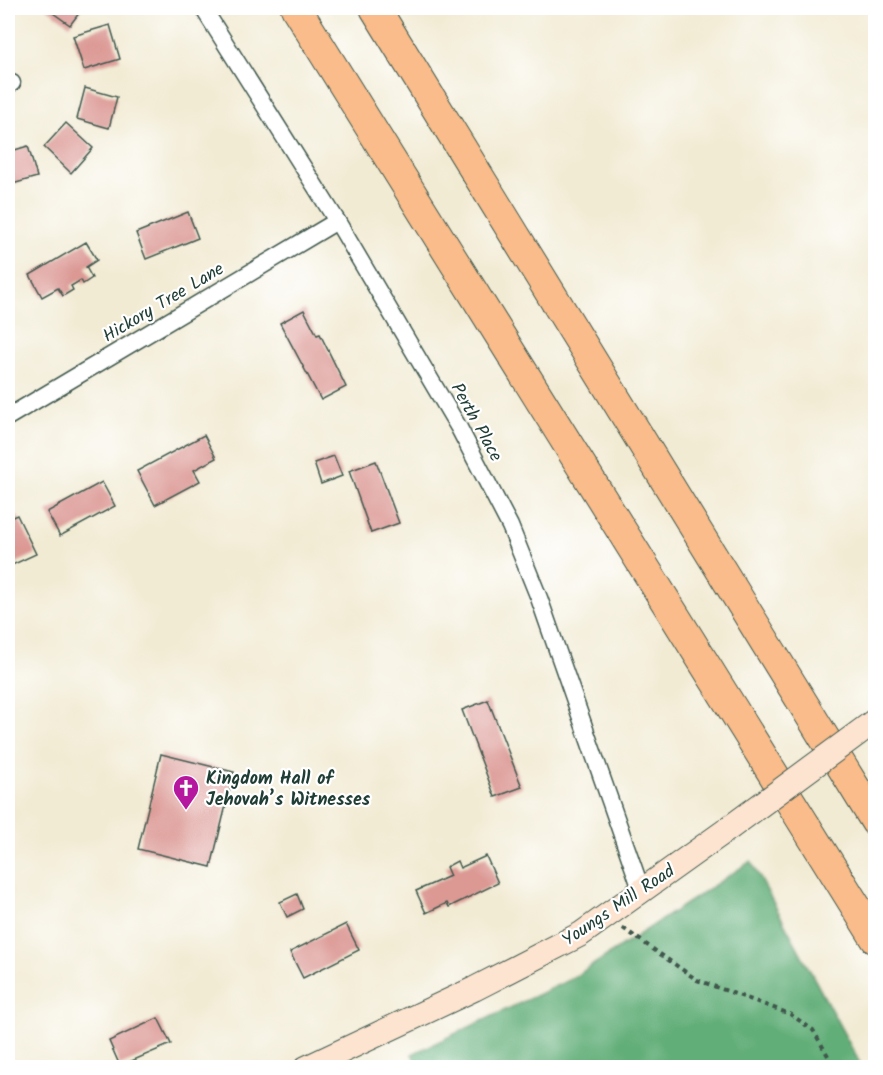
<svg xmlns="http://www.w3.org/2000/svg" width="883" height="1075" font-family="Kalam,sans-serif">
	<rect width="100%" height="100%" fill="#fff"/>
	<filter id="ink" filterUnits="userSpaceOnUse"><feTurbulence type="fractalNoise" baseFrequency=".0167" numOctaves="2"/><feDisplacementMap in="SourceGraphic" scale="12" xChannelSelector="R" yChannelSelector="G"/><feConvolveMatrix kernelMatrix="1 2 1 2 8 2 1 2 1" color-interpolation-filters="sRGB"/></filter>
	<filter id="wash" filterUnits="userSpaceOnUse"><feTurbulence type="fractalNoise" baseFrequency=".008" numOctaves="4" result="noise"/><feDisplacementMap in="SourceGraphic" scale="24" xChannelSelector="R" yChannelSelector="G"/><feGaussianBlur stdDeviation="1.35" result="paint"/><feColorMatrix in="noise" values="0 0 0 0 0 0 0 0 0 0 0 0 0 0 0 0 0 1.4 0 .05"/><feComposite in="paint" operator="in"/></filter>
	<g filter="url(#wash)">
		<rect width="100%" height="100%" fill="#f2ebd4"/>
		<polygon fill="#62ae78" stroke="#407656" stroke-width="1.5" points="751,861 862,1067 419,1067 412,1054 573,978"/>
		<g id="blocks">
			<g fill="#dc9994">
				<polygon points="46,8 83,8 70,25"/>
				<polygon points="110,25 120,59 84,70 73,36"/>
				<polygon points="85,88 117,97 109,128 77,119"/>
				<polygon points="66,123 93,148 71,173 44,147"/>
				<polygon points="28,146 37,177 9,185 8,152"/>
				<polygon points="188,212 198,238 146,259 136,233"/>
				<polygon points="86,242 97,260 86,267 92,278 83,284 81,280 71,286 73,290 63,296 58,288 42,297 30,275"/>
				<polygon points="304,310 317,335 320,334 346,387 321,400 280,323"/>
				<polygon points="204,435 216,458 194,470 200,481 155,505 137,471"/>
				<polygon points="334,456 342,476 321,484 314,463"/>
				<polygon points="376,461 399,523 371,533 349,471"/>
				<polygon points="102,482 115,506 60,536 47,512"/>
				<polygon points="17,515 36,554 10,566 8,560 8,519"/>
				<polygon points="488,700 522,787 495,797 462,710"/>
				<polygon points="161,754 234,772 211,867 138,849"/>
				<polygon points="486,856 498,883 449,907 447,903 426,913 416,891 450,876 446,867 457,861 460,868"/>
				<polygon points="297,894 303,909 287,917 280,902"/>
				<polygon points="346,924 359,950 303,978 290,952"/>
				<polygon points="158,1018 171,1044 120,1066 109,1041"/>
			</g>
		</g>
	</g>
	<g filter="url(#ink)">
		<use href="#blocks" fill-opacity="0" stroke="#3f574c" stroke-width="1.5"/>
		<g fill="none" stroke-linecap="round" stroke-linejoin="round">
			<g stroke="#3f574c" stroke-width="19">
				<g id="street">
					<polyline points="203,8 337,221 459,428 510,526 539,598 642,892"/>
					<polyline points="8,85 12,83"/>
					<polyline points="8,417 337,221"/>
				</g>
			</g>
			<g stroke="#3f574c" stroke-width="26">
				<polyline id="secondary" points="306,1068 474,989 581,934 728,829"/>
			</g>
			<g stroke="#3f574c" stroke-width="32">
				<g id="highway">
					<polyline points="296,8 876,939"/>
					<polyline points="375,8 876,822"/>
				</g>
			</g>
			<polyline stroke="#3f574c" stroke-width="4" stroke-dasharray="4.5 4.5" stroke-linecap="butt" points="623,928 697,980 790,1014 813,1030 831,1061 833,1068"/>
			<use href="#street" stroke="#fff" stroke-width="16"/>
			<use href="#secondary" stroke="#fde4d0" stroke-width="24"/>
			<use href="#highway" stroke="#f9bc8a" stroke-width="30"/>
			<g stroke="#3f574c" stroke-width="26" stroke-linecap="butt">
				<polyline id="secondary-bridge" points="728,829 876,720"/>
			</g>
			<use href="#secondary-bridge" stroke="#fde4d0" stroke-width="24"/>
		</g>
	</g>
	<defs>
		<g id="church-pin" transform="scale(1.35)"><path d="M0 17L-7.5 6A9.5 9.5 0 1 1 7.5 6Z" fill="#b5179e" stroke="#fff"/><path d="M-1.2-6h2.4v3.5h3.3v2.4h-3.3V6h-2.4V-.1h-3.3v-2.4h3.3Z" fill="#fff"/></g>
	</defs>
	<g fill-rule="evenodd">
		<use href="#church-pin" x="186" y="788"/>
	</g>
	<g text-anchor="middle" stroke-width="4.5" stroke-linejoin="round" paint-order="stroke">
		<g font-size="18" fill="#1f3d34" stroke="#fff">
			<text transform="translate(163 302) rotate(-31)" y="6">Hickory Tree Lane</text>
			<text transform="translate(477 422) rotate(61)" y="6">Perth Place</text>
			<text transform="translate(618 905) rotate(-34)" y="6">Youngs Mill Road</text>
		</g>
		<g font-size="18" font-weight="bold" fill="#1f3d34" stroke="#fff" text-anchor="start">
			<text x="206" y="784">Kingdom Hall of<tspan x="206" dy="21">Jehovah’s Witnesses</tspan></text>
		</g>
	</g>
	<rect width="883" height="1075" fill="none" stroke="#fff" stroke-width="30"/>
</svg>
